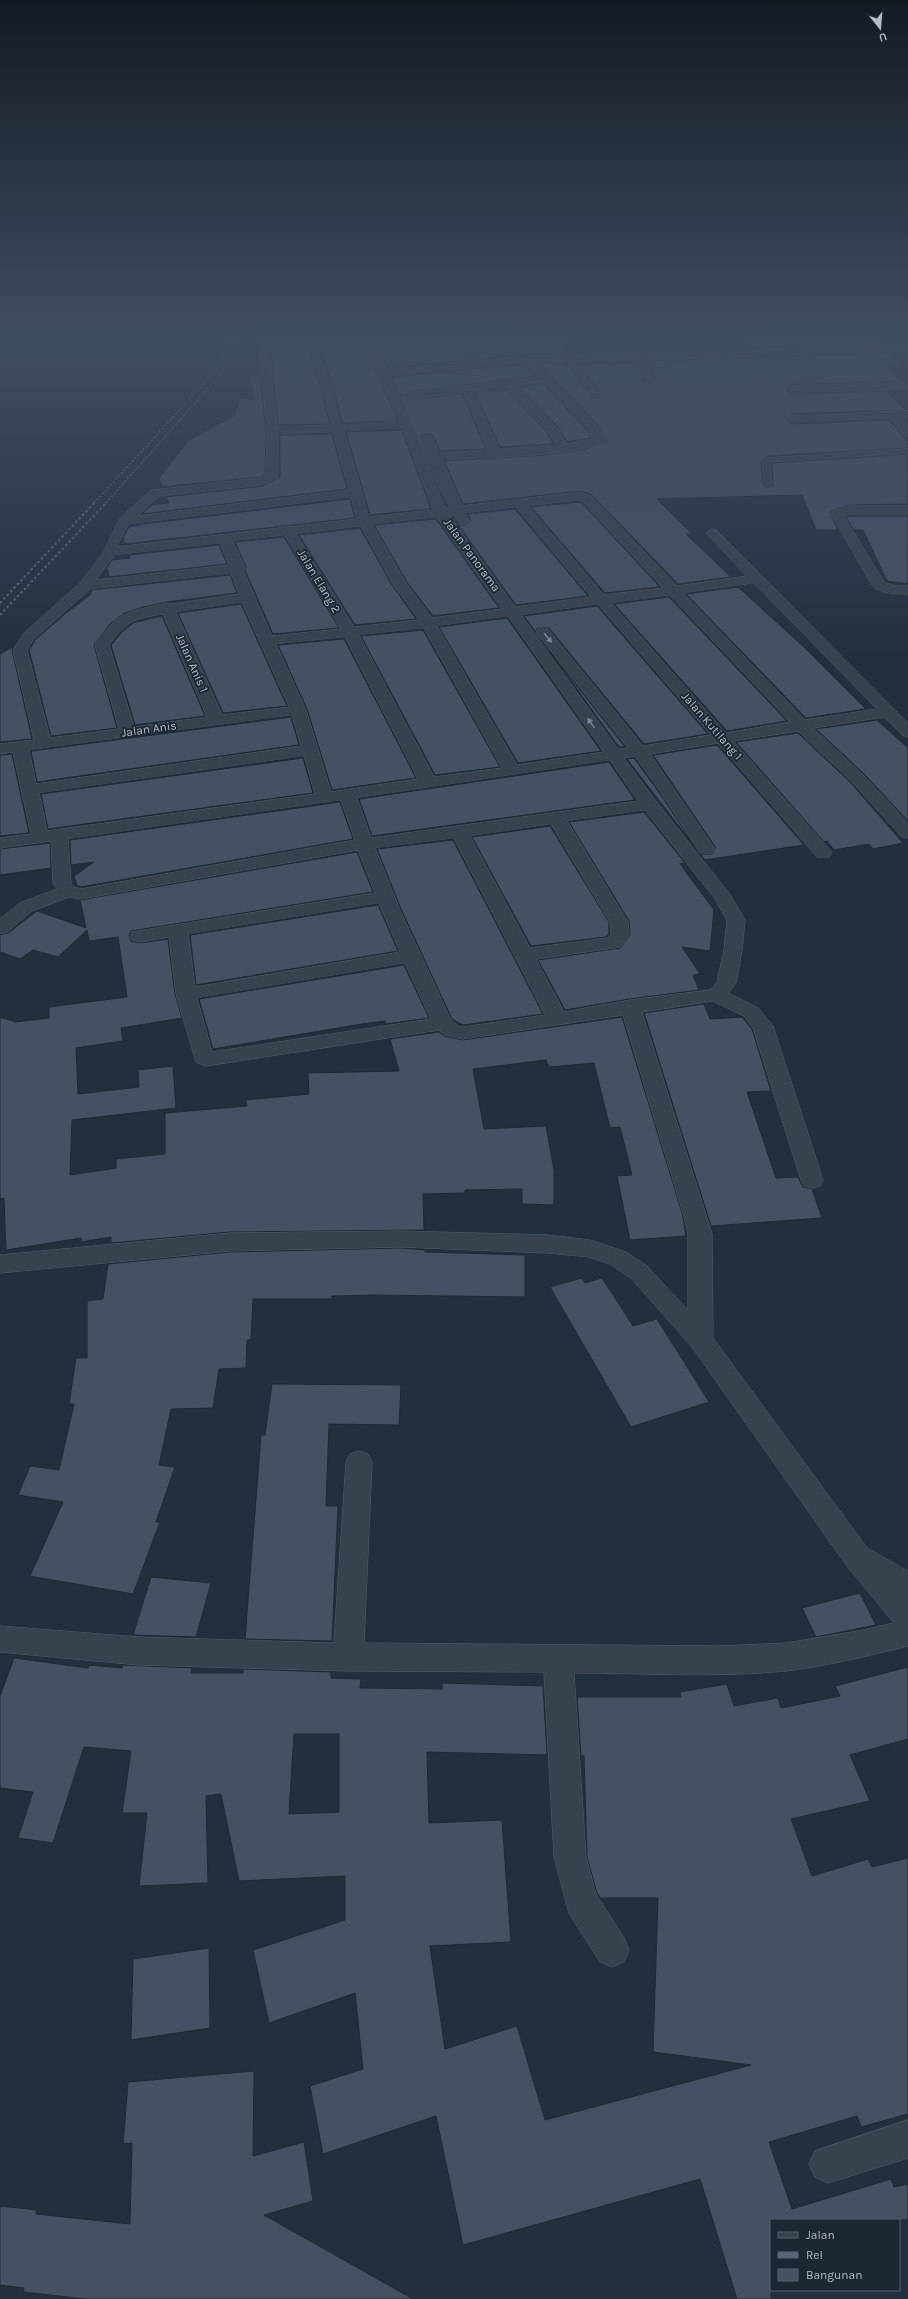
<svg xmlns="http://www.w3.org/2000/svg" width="908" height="2299" font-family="Karla,sans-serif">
	<rect width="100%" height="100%" fill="#242f3e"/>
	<g fill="#455162" stroke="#1f2835" fill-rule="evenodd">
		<polygon points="266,336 306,336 306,338 275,338 267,341"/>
		<polygon points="373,336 422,336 385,338 379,343 385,346 490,340 496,336 563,336 564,353 527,354 388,368"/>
		<polygon points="765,336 872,336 880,344 735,348 738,348 735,344 771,341"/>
		<polygon points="276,346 309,346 330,424 278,425 271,348"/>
		<polygon points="321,346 365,346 398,421 343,423"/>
		<polygon points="889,353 903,367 886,367 901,382 791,384 785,390 791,394 886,391 905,410 793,414 787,420 793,424 889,420 908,442 908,448 768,456 761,461 763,484 767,487 773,485 772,463 908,454 908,504 849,505 833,510 830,513 838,530 816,530 802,495 657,499 692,534 686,534 731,577 678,584 592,495 581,491 463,504 444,461 546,455 586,449 607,442 596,423 538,363 564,363 564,365 569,365 592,398 599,398 600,392 578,365 630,362 640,372 643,380 651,384 657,379 651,367 645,361"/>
		<polygon points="524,364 535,376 409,392 403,395 409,400 462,394 486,449 440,451 432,434 423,434 420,436 448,506 446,506 392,377"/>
		<polygon points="249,374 260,374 266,431 265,474 260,477 162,487 159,478 189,440 234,416 240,398 254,400"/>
		<polygon points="543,384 586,429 591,438 567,442 557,425 519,387"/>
		<polygon points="505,389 546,431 553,444 500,447 475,392"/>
		<polygon points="402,430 431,509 370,515 346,432"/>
		<polygon points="332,434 347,489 142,514 152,505 169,503 166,497 263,486 280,477 280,435"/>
		<polygon points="350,499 355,518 125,544 123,538 129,527 143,524"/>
		<polygon points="579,502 582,503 660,587 605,593 531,507"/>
		<polygon points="515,509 588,596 516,605 452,516 459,525 464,526 471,521 468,514"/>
		<polygon points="850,516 908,516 908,584 887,581 863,530 854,530 846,517"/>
		<polygon points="436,519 499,608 433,616 407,582 374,525"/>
		<polygon points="360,528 392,585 416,619 355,625 299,535"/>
		<polygon points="284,537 339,628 273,634 245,570 246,567 235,542"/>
		<polygon points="219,545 227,564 109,577 107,568 112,560 130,558 129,555"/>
		<polygon points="230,575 237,593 167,602 143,607 125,613 110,624 94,645 117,728 51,736 29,650 35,640 65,614 91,594 91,590"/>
		<polygon points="738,587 806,649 866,709 806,718 686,594"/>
		<polygon points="669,597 787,721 727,731 614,604"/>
		<polygon points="241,604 287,706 223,713 178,613"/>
		<polygon points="597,606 708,734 644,744 549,628 538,628 535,631 524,616"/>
		<polygon points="162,616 205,716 135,725 111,645 122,632 133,623"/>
		<polygon points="507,618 601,751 518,763 439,627"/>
		<polygon points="423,630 500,767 435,775 361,636"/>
		<polygon points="344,639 416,778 332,790 307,709 278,645"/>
		<polygon points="14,646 12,650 32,739 0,742 0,654"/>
		<polygon points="550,652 625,747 619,747"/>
		<polygon points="291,717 299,745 37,782 31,751"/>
		<polygon points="877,720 908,748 908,821 864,774 816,729"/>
		<polygon points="798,733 850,782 903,843 873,849 869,844 834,850 827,841 824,842 736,742"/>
		<polygon points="717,745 804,845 705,860 700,854 712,854 716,848 653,755"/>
		<polygon points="12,754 29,833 0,836 0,755"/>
		<polygon points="303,758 313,793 48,829 41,794"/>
		<polygon points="634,758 661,795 695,847 627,759"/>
		<polygon points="609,762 635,800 372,836 359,799"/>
		<polygon points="340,802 353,839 81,887 77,886 74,876 94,862 71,865 70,840"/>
		<polygon points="644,812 685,863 680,864 714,910 710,951 682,947 700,974 693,975 699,990 630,999 565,1010 538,960 620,948 630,935 629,921 569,822"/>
		<polygon points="550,826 609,922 609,933 606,937 531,946 472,837"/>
		<polygon points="453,840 543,1014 463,1025 452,1019 401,909 377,849"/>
		<polygon points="50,843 51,868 0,875 0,849"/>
		<polygon points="357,852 373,892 131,931 129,935 131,941 139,943 168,939 175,994 182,1018 121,1028 123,1041 76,1048 78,1094 139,1087 138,1070 173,1066 176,1108 72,1120 70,1175 116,1168 116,1159 165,1154 165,1113 247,1106 246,1100 309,1094 308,1073 399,1071 390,1039 439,1032 445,1036 463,1040 622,1017 683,1216 686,1236 630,1240 617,1176 632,1175 620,1127 610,1128 594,1063 549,1067 546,1060 473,1069 484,1129 546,1126 554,1170 554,1205 522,1204 522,1189 465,1190 465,1193 423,1194 424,1230 230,1232 111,1243 111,1237 81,1242 81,1238 6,1250 4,1198 0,1199 0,1017 16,1022 49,1018 49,1007 127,997 118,937 89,941 87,930 58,957 33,950 20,959 0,952 0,935 8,933 37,911 86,928 80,900"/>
		<polygon points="378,905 398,951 196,985 190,935"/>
		<polygon points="404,965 429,1018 386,1024 385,1021 362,1024 213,1049 199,999"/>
		<polygon points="704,1004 710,1019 742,1017 752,1029 771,1091 747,1092 776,1178 798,1177 803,1187 812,1189 822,1218 711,1226 644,1013"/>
		<polygon points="400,1248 425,1250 425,1252 525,1255 525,1297 373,1295 332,1296 332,1299 253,1299 251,1340 247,1340 246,1368 219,1369 213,1408 171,1409 159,1465 175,1467 156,1522 160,1522 133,1594 30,1576 63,1502 18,1495 30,1466 59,1470 74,1404 69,1404 76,1358 87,1358 87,1301 103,1299 108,1264 230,1252"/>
		<polygon points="582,1278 585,1283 602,1278 633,1326 657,1319 709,1402 631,1427 550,1287"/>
		<polygon points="272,1384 401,1385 399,1425 329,1424 326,1506 338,1506 332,1641 245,1639 261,1435 265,1435"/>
		<polygon points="151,1577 211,1583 196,1637 133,1635"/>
		<polygon points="860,1593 876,1625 816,1637 802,1608"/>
		<path d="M 14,1658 L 88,1668 L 89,1665 L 122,1668 L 123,1665 L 192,1668 L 191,1673 L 243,1673 L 243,1669 L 331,1672 L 331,1678 L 361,1679 L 360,1688 L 442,1689 L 442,1683 L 543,1686 L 547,1755 L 427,1752 L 429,1823 L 502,1820 L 511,1942 L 430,1946 L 445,2049 L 517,2026 L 545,2120 L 751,2065 L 653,2052 L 658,1898 L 600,1898 L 597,1893 L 587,1857 L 584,1756 L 581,1756 L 577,1697 L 681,1697 L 680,1692 L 727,1684 L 734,1706 L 778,1698 L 781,1708 L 840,1696 L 835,1686 L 908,1667 L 908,1739 L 850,1755 L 870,1801 L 791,1819 L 812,1876 L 868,1859 L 872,1867 L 908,1858 L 908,2114 L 861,2127 L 857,2116 L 769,2142 L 792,2209 L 891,2179 L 894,2187 L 908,2184 L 908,2220 L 771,2220 L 771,2299 L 737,2299 L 700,2179 L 463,2245 L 436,2116 L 323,2154 L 310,2086 L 363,2069 L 355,1993 L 269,2023 L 253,1950 L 345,1920 L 345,1876 L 239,1881 L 221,1794 L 206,1796 L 208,1883 L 139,1886 L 147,1813 L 122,1813 L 131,1751 L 84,1747 L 53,1843 L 18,1838 L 33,1792 L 0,1788 L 0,1696 ZM 294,1734 L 339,1734 L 339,1812 L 289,1814 Z"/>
		<polygon points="209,1948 210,2028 131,2040 133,1959"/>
		<polygon points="254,2071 253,2156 304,2142 313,2201 264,2215 413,2299 86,2299 23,2292 24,2288 0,2285 0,2206 37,2210 36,2214 130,2224 132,2143 123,2144 128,2082"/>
	</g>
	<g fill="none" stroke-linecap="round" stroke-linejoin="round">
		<g stroke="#565f6c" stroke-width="1">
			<g id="service">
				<polygon points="569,356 599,393 599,397 593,397 566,358"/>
				<polygon points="908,449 908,453 770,462 772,484 768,486 764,484 762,461 768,458"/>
			</g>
		</g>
		<g stroke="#565f6c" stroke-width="1">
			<g id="minor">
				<path d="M 307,336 L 317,336 L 318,339 L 364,339 L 362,336 L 372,336 L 387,370 L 527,356 L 908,345 L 908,351 L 641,360 L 650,368 L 656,380 L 651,383 C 646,382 641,376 641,371 L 630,360 L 535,362 L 595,424 L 606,441 L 604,443 C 558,458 491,456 442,460 L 462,506 L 580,492 L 591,496 L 677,586 L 747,576 L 706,533 L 712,529 L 716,530 L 908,723 L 908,737 L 902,735 L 884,717 L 813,728 L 863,775 L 908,823 L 908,838 L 902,837 L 851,781 L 798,731 L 733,741 L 829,849 L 832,853 L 829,857 L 817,857 L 718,743 L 650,754 L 715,849 L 712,853 L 700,853 L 662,794 L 635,756 L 624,758 L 655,800 L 729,893 L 745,920 L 742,950 L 736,983 L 728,993 L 758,1008 L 773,1026 L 823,1180 L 820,1186 L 812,1188 L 804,1186 L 801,1180 L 753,1028 L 744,1016 L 713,1001 L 642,1012 L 712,1234 L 713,1338 L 867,1548 L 908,1571 L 908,1646 C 868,1656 827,1666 786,1671 C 716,1678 644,1673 574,1673 L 586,1857 L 596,1894 L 624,1938 L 629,1950 L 624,1962 L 612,1967 L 600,1962 L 569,1913 L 554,1857 L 544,1672 L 348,1671 L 139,1665 L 0,1652 L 0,1626 L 139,1637 L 334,1643 L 346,1462 L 350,1454 L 359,1451 L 368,1454 L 372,1462 L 364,1643 L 721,1646 L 786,1643 L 858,1631 L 894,1623 L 847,1566 L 692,1347 L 631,1278 L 610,1264 L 589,1257 L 548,1253 L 400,1247 L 230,1251 L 0,1273 L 0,1255 L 230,1233 L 400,1231 L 548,1235 L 590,1240 L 626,1252 L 647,1266 L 688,1310 L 688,1234 L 684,1216 L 623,1015 L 463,1039 L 445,1035 L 439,1030 L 206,1066 L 196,1062 L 176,994 L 169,937 L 139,942 L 132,940 L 130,936 L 132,932 L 375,893 L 358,850 L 81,899 L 69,897 L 32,911 L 7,932 L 0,934 L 0,919 L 20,903 L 57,889 L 53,883 L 51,841 L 0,848 L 0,838 L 31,834 L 13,752 L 0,754 L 0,744 L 34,740 L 13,650 L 24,633 L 81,582 L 102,555 L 120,518 L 151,490 L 260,478 L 266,475 L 267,431 L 259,346 L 275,339 L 308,339 ZM 276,345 L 310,345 L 332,425 L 277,427 L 269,347 ZM 319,345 L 366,345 L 400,422 L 342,425 ZM 525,362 L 538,377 L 409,393 L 404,396 L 409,399 L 463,392 L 488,450 L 439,453 L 431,435 L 423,435 L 421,437 L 450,508 L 445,508 L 412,425 L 390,376 ZM 544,382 L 587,428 L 593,439 L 566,444 L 556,426 L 516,386 ZM 506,387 L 547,430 L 556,445 L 499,449 L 473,391 ZM 403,428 L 433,510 L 369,517 L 344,431 ZM 333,432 L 349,490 L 137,516 L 159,496 L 262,485 L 278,477 L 278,434 ZM 351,497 L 357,519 L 116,547 L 129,524 ZM 579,500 L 583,502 L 663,588 L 604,595 L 528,506 ZM 516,507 L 591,597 L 515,607 L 449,515 L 454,515 L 460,524 L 464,525 L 470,521 L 465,513 ZM 437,517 L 502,609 L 432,618 L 406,583 L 372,524 ZM 361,526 L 393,584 L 419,620 L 354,627 L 296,534 ZM 285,535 L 341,629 L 272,636 L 243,570 L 245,568 L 233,541 ZM 220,543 L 229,565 L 96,580 L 114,555 ZM 231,573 L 239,594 L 172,604 L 167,603 C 129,612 119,610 95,645 L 119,729 L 50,738 L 27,650 L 34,639 L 90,589 ZM 754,583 L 877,709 L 805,720 L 683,593 ZM 670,595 L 790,722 L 726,733 L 611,603 ZM 242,602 L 289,707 L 222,715 L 176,612 ZM 598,604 L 711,735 L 643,746 L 548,629 L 538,629 L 536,632 L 538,635 L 628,748 L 618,749 L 521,615 ZM 163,614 L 207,717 L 134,727 L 109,645 C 126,621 135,618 163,614 ZM 508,616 L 604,752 L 517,765 L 437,626 ZM 424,628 L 502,768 L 434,777 L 359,635 ZM 345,637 L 418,779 L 331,792 L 306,710 L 276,644 ZM 292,715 L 301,746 L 36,784 L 29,750 ZM 304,756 L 315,794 L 47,831 L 39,793 ZM 610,760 L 638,801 L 371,838 L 357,798 ZM 341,800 L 355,840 L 81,889 L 74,887 L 71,883 L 68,839 ZM 645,810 L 715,899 L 727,920 L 724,950 L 717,982 L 710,990 L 630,1000 L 564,1012 L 536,959 L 620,947 L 629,935 L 628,922 L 567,821 ZM 551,824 L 610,922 L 611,934 L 607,938 L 530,948 L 470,836 ZM 454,838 L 545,1015 L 463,1027 L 458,1026 L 451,1020 L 400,910 L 375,848 ZM 379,903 L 400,952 L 195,987 L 188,934 ZM 405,963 L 431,1019 L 212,1052 L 197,998 Z"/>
				<polygon points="446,336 495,336 490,339 385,345 380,342 385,339"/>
				<polygon points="908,383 908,389 791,392 786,389 791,386"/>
				<polygon points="908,411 908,417 901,418 908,427 908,437 904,436 890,418 793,422 788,419 793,416"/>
				<path d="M 849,506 L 908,506 L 908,514 L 850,514 L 844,516 L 884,582 L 895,586 L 908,586 L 908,594 C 898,594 879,594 872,585 L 831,514 L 833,511 Z"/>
				<polygon points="908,2120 908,2158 828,2183 815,2177 809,2164 815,2151"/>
			</g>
		</g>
		<use href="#service" fill="#38414e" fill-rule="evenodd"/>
		<use href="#minor" fill="#38414e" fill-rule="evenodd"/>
		<g stroke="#5a6575" stroke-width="1.5" stroke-dasharray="2 2" stroke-linecap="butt">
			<polyline points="94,503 200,388 219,363 233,336"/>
			<polyline points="106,503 219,376 233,357 243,336"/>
		</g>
		<g stroke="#5a6575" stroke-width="2" stroke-dasharray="2.5 2.5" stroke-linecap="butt">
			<polyline points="0,603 95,502"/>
			<polyline points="0,615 107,502"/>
		</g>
	</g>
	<defs><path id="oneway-solid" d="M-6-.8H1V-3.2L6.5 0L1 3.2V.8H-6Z"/></defs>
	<g fill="#7c8592">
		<use href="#oneway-solid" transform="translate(548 638) rotate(51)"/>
		<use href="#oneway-solid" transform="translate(591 723) rotate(-125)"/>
	</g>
	<linearGradient id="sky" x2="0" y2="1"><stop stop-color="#141a22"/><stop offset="0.51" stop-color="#3f4d63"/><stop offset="1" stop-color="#3f4d63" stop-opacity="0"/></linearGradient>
	<rect width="908" height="658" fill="url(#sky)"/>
	<g text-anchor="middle" stroke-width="3.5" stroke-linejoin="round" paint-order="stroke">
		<g font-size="12" fill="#b4bcc9" stroke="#1d2633">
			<text transform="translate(472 555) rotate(54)" y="4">Jalan Panorama</text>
			<text transform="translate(319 581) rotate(59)" y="4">Jalan Elang 2</text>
			<text transform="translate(192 663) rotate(66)" y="4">Jalan Anis 1</text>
			<text transform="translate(712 726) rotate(49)" y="4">Jalan Kutilang 1</text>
			<text transform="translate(149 729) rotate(-8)" y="4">Jalan Anis</text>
		</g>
	</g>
	<rect x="770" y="2219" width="130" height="72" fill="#1d2633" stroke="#59626f"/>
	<rect x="778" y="2232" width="20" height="6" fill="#38414e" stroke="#59626f"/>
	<text x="806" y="2239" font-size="12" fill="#b4bcc9">Jalan</text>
	<rect x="778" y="2252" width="20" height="6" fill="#5a6575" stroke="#59626f"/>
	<text x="806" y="2259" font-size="12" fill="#b4bcc9">Rel</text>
	<rect x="778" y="2269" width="20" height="12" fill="#455162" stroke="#59626f"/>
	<text x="806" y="2279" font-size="12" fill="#b4bcc9">Bangunan</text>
	<g transform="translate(880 28) rotate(163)" stroke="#1d2633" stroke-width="3" paint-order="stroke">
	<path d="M0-3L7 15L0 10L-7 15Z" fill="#b4bcc9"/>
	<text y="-6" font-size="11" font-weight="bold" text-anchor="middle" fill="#b4bcc9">U</text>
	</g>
</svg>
